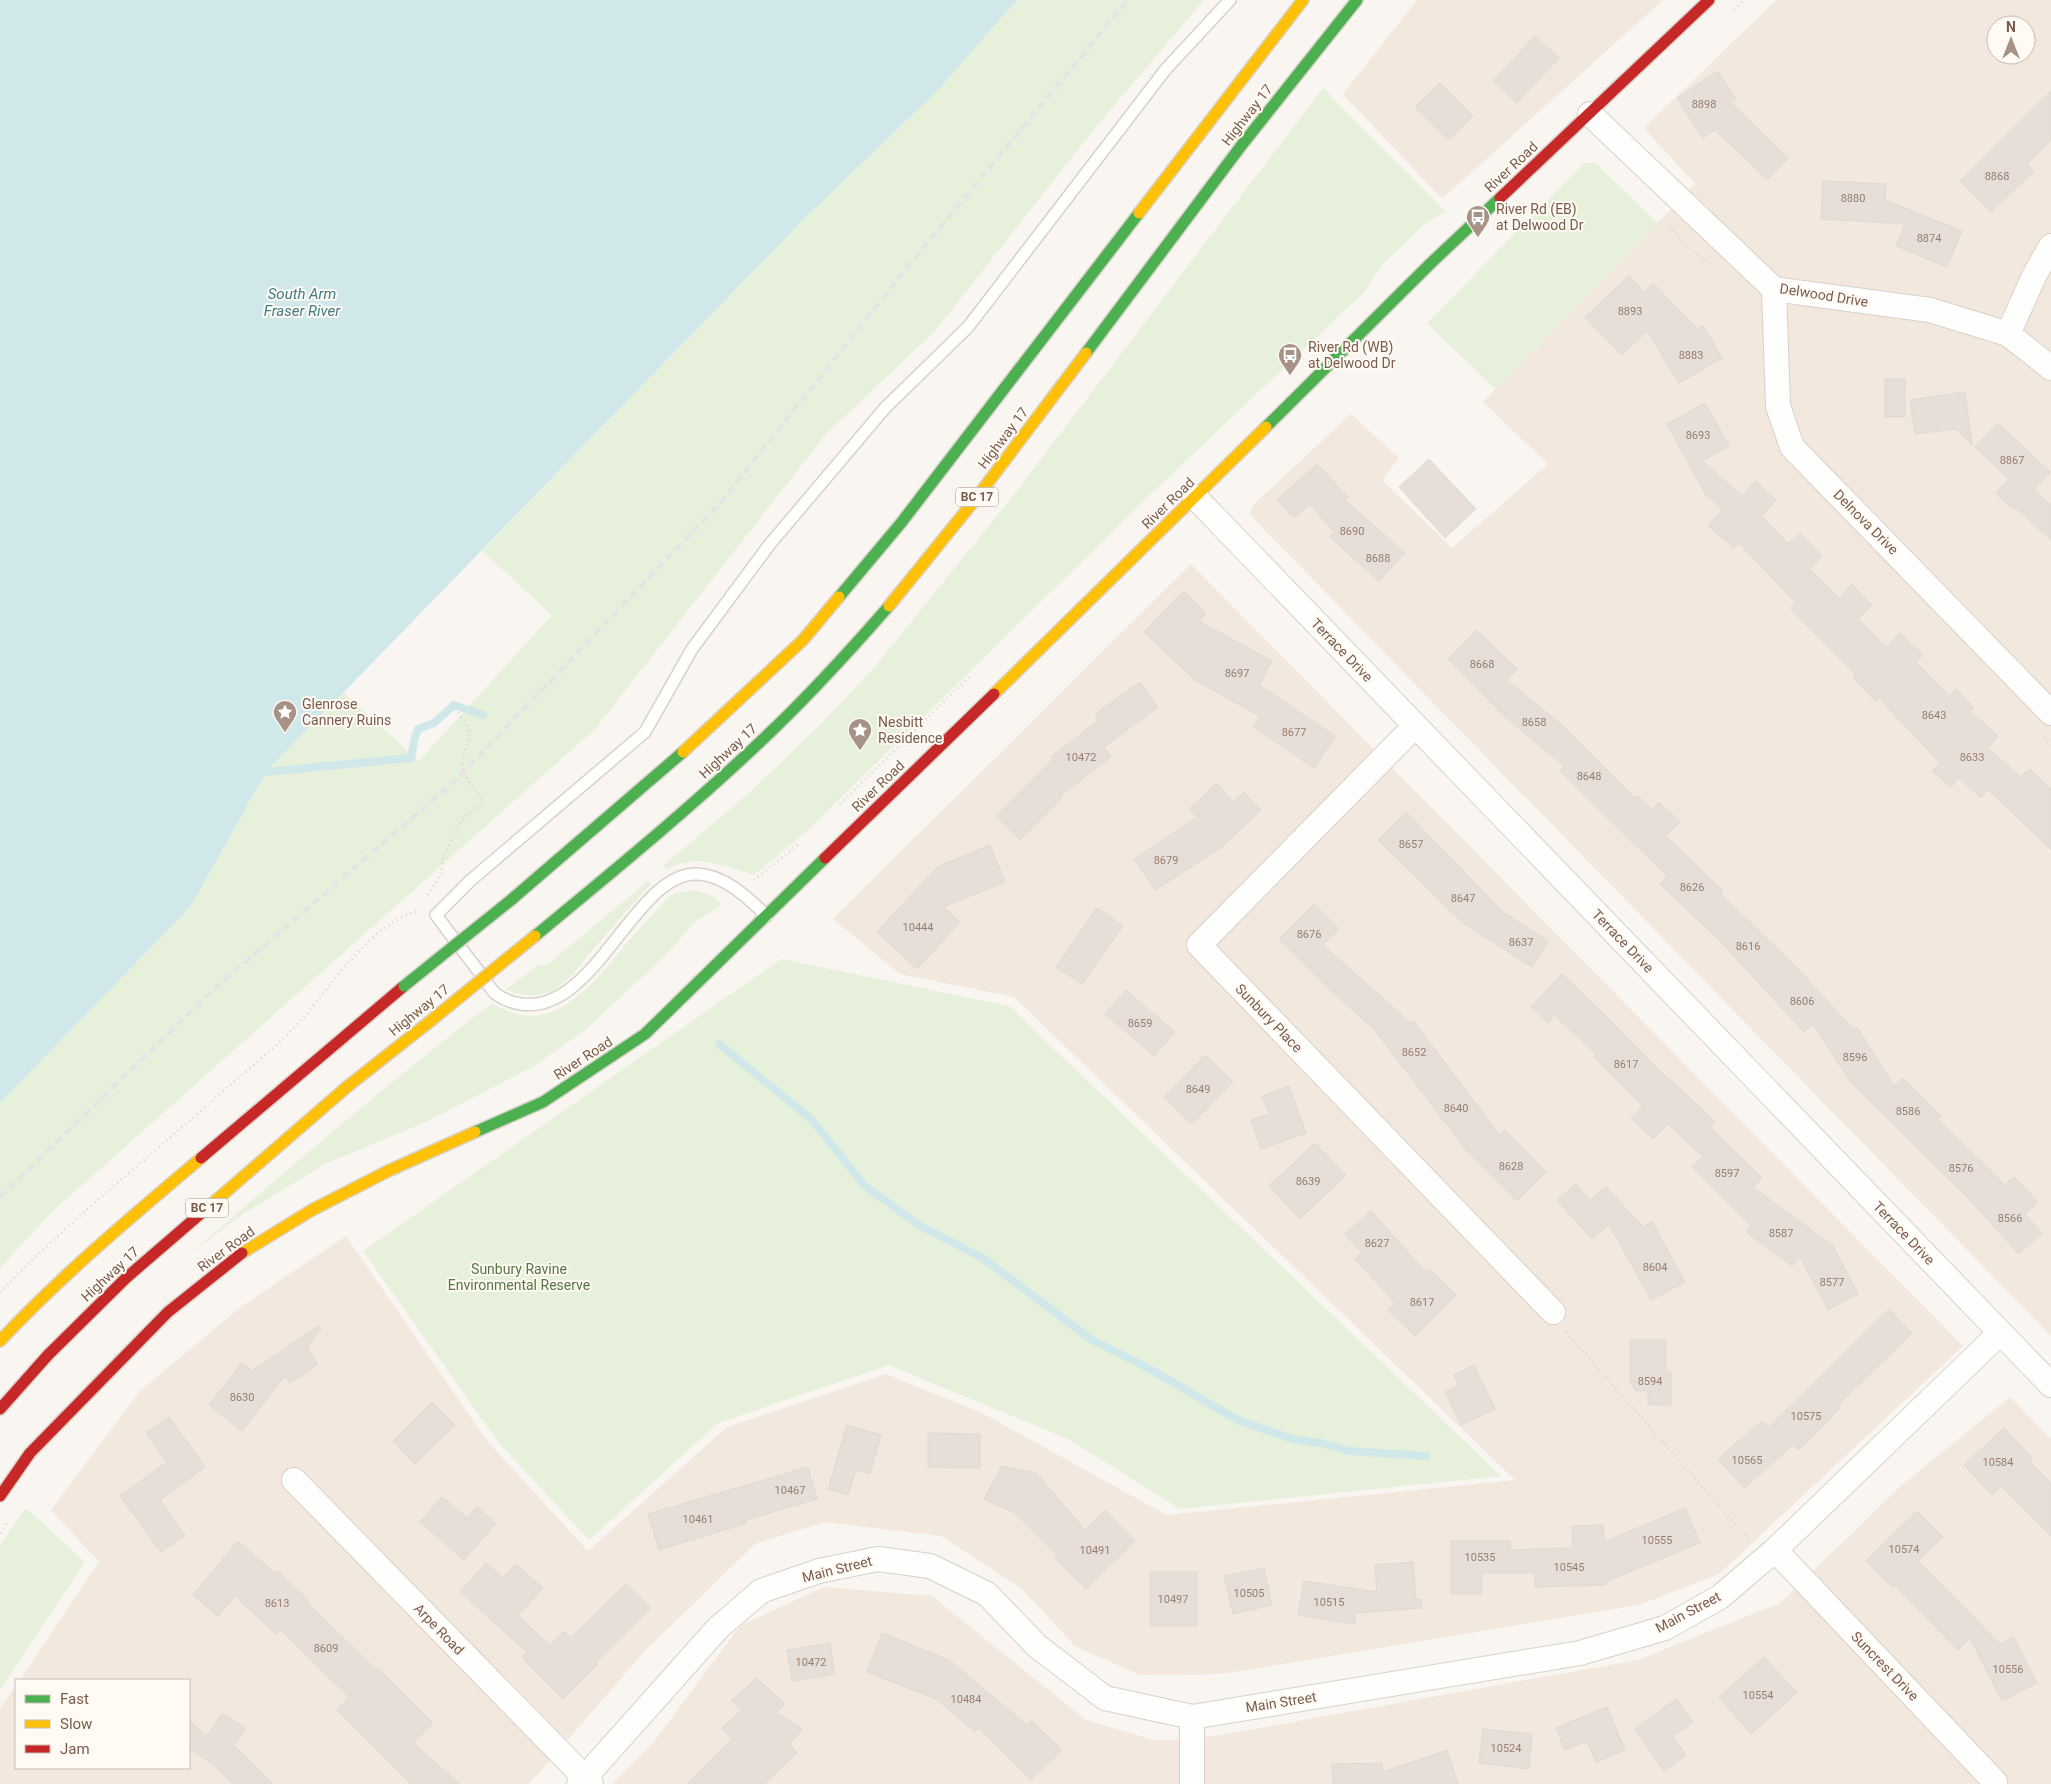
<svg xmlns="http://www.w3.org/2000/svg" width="2051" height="1784" font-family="Roboto,sans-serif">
	<rect width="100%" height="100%" fill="#f9f5f0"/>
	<g fill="#f2e8de" fill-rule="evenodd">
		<polygon points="1417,0 1663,0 1442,199 1343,94"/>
		<path d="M 1776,0 L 2051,0 L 2051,1336 L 1249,514 L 1253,505 L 1351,414 L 1399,458 L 1382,480 L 1452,548 L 1548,464 L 1483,402 L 1695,184 L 1644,128 ZM 1996,25 L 2026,25 L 2026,55 L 1996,55 Z"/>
		<polygon points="1191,564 1963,1346 1719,1574 1639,1605 1221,1674 1140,1675 1075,1646 1023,1590 941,1536 825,1522 755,1544 644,1652 529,1784 0,1784 0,1709 16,1685 16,1768 189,1768 189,1680 20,1680 99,1562 51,1510 140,1391 242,1306 346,1236 487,1441 588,1551 727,1427 886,1374 982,1413 1167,1515 1515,1480 1014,997 900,974 833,919"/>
		<polygon points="2010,1397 2051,1439 2051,1784 612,1784 653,1743 740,1626 824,1587 932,1596 1086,1720 1157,1741 1215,1736 1638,1660 1780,1603 1902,1485"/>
	</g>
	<g fill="#e7f0db">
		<polygon points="1017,0 1204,0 1095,128 935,331 826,434 595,729 54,1210 0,1268 0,1103 191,906 266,772 344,693 419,761 552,615 482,551 807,216 938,90"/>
		<path d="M 1323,88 L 1445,211 L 1423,225 L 1382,265 L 1364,292 L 1154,491 L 809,829 L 754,875 C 724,866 696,853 667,869 L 664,865 L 749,793 L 819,726 L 874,668 L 1016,492 Z"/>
		<polygon points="1584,163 1595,163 1658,223 1495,389 1427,323"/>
		<path d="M 648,881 L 651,884 C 632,905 613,926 594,948 C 581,963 570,982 551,991 C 537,997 520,996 506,989 L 539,965 L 547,965 Z"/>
		<path d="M 692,890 L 709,894 L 720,902 L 720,906 L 695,922 L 665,956 L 584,1031 L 534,1066 L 426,1122 L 325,1164 L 237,1218 L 183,1260 C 284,1172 386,1085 492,1003 C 505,1011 520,1017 535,1016 C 576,1012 609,964 633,936 C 645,922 658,909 670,896 L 676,893 Z"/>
		<polygon points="781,959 1009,1006 1501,1476 1180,1509 1070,1440 889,1365 718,1423 589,1540 499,1443 363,1251"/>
		<polygon points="26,1508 85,1562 0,1689 0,1545"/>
	</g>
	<polygon fill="#d0e8ea" points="0,0 1017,0 938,90 807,216 266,772 191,906 0,1103"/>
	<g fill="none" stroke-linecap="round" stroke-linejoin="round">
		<g stroke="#d0e8ea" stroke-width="8">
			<polyline points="266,772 411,758 415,737 418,729 434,723 454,705 483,715"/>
			<polyline points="719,1044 812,1120 865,1186 919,1225 984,1259 1092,1340 1146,1367 1238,1420 1295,1440 1322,1443 1349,1451 1426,1456"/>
		</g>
	</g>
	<g fill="#e6ded7" stroke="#e2d8d2">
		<polygon points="1535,36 1559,58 1517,103 1493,81"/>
		<polygon points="1718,71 1736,99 1730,102 1788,158 1768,180 1715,130 1703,138 1677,98"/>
		<polygon points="1440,83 1473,116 1448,140 1415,107"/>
		<polygon points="2051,91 2051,140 2027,164 2034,171 1991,212 1960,181"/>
		<polygon points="1823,181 1886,184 1885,200 1962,231 1947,267 1896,246 1905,224 1821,219"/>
		<polygon points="1629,276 1645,292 1653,283 1697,329 1703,326 1722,358 1679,383 1647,331 1622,355 1585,317"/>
		<rect x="1885" y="379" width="20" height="38"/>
		<polygon points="1965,392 1972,445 1956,429 1915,434 1910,400"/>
		<polygon points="1705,403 1729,446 1702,461 1742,496 1755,481 1776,500 1762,516 1788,544 1800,533 1822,556 1810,569 1839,598 1852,584 1872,605 1858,619 1886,647 1900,633 1923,655 1916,662 1949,696 1956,689 1974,708 1970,711 1998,736 1988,748 2021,777 2030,769 2051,789 2051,850 1988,789 1981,798 1959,778 1951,787 1932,771 1940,763 1879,698 1876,701 1853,677 1856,675 1790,608 1796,603 1739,543 1734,548 1708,526 1723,509 1706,495 1667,424"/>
		<polygon points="1998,423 2050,472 2034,490 2051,505 2051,540 2016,508 2014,510 1996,493 2009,479 1975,447"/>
		<polygon points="1429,459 1476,509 1445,538 1399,487"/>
		<polygon points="1317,464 1348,497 1345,500 1405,553 1379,581 1330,537 1334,532 1310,504 1294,518 1277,500"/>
		<polygon points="1184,591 1206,614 1199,621 1272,661 1259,685 1335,736 1314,768 1253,727 1260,716 1196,681 1144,632"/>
		<polygon points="1477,630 1517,669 1507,680 1563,726 1636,799 1638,796 1652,810 1659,802 1680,822 1666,836 1723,891 1721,894 1799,970 1854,1030 1857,1027 1894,1086 1903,1078 1941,1116 1938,1119 2005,1185 2014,1177 2038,1202 2025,1214 2042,1233 2019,1254 1969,1199 1849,1080 1813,1024 1804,1032 1718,939 1660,884 1667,876 1560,771 1564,766 1504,716 1448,659"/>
		<polygon points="1140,682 1158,707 1104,747 1111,757 1060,796 1062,798 1020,840 996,816 1053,759 1051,757 1099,720 1095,714"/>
		<polygon points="1217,783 1233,802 1244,792 1261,810 1223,846 1155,890 1134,859 1197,817 1189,809"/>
		<polygon points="1406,812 1504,913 1548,941 1532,967 1463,923 1378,840"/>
		<polygon points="990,845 1005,882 943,907 960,922 917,969 877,932 937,867"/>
		<polygon points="1314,904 1339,929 1323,945 1411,1023 1413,1021 1500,1135 1505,1130 1546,1172 1517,1201 1467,1151 1374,1029 1334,994 1279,939"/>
		<polygon points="1097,908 1123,926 1082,984 1056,967"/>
		<polygon points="1562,974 1602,1012 1668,1079 1669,1078 1715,1122 1710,1127 1762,1178 1753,1187 1833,1246 1858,1294 1828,1310 1800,1257 1792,1266 1746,1232 1751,1226 1692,1167 1703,1157 1668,1124 1653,1139 1631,1118 1643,1106 1594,1057 1596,1054 1554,1015 1548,1023 1531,1007"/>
		<polygon points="1126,990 1175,1032 1154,1056 1105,1014"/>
		<polygon points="1205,1055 1233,1082 1192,1124 1164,1097"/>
		<polygon points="1289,1086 1306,1133 1261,1149 1251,1120 1269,1114 1262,1096"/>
		<polygon points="1315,1143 1346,1175 1300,1219 1269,1186"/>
		<polygon points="1576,1184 1590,1201 1606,1187 1643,1227 1652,1222 1685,1282 1651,1300 1609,1224 1592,1239 1557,1200"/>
		<polygon points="1371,1211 1426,1272 1429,1269 1456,1295 1415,1336 1388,1310 1395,1303 1355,1259 1362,1253 1345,1234"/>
		<polygon points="1889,1309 1912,1333 1837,1406 1840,1408 1799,1450 1793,1445 1744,1488 1718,1459 1762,1421 1768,1428"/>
		<polygon points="318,1326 321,1329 307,1348 318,1364 290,1383 285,1376 242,1431 209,1405 242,1363 252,1371"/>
		<polygon points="1630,1340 1666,1340 1666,1372 1671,1372 1671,1405 1648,1405 1648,1391 1636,1391 1630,1383"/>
		<polygon points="1474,1365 1495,1409 1461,1425 1445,1392 1459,1386 1454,1375"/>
		<polygon points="432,1402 455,1425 415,1464 393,1441"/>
		<polygon points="169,1417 205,1467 160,1500 185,1535 161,1552 120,1496 167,1462 146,1433"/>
		<polygon points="847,1425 881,1435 870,1474 856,1470 848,1495 828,1489"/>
		<polygon points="2004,1428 2032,1458 2029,1461 2051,1483 2051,1536 2001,1486 1992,1495 1964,1465"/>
		<polygon points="928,1433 980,1434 980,1468 928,1467"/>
		<polygon points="1002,1466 1036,1473 1085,1530 1105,1510 1135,1541 1086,1589 1055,1558 1058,1556 1015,1513 984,1499"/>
		<polygon points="808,1467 817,1499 746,1520 747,1523 659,1550 648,1514"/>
		<polygon points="442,1497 467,1518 477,1507 496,1523 464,1560 420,1522"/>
		<polygon points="1685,1508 1700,1543 1605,1582 1605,1585 1535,1587 1535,1573 1482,1573 1482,1594 1451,1594 1451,1541 1510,1541 1510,1550 1573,1548 1572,1526 1603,1525 1604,1542"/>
		<polygon points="1917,1511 1943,1537 1918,1561 2000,1644 2014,1637 2037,1683 2002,1701 1970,1638 1958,1650 1894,1585 1892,1587 1866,1561"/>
		<polygon points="238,1541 276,1574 278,1571 309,1601 307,1602 376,1670 378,1668 433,1723 413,1743 460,1784 411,1784 337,1710 349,1697 281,1630 276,1634 235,1596 218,1616 193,1595"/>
		<polygon points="1413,1562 1416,1599 1422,1600 1422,1608 1356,1613 1354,1624 1298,1615 1304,1581 1377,1592 1375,1565"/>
		<polygon points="486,1563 503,1578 515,1564 543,1588 518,1615 550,1646 564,1631 571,1638 626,1584 651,1608 596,1662 598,1664 563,1699 522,1658 527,1652 460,1592"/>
		<polygon points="1264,1568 1272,1605 1233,1614 1224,1576"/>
		<rect x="1150" y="1572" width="47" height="54"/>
		<polygon points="882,1633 949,1660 1027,1725 1031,1720 1062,1750 1031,1780 979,1728 975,1732 936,1699 867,1672"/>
		<polygon points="830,1643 835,1674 792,1681 787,1650"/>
		<polygon points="1764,1657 1797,1693 1751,1734 1719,1697"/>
		<polygon points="757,1678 785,1704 776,1712 802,1729 790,1744 797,1753 764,1784 687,1784 732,1739 722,1728 742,1710 731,1701"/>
		<polygon points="1676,1699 1693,1722 1673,1736 1686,1755 1664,1771 1635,1729"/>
		<polygon points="1607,1707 1625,1750 1596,1762 1587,1741 1565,1750 1556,1728"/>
		<polygon points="222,1713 246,1728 234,1745 273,1784 233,1784 215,1766 189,1748 189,1719 206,1737"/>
		<polygon points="1483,1729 1532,1734 1529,1769 1479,1763"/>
		<polygon points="1447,1750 1458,1784 1333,1784 1332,1764 1382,1763 1382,1772"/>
	</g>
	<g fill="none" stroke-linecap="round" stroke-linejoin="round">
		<g stroke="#d7d1cb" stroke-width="14">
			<path id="lane" d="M 767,916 C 748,898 725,875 697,874 C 635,872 595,1015 521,1004 C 512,1003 503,999 496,994 C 490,989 485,980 480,973 C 465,954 451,935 436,915 L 471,880 L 645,732 L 692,649 L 770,544 L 885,408 L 968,327 L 1166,69 L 1230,0"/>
		</g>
		<g stroke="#d7d1cb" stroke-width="26">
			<g id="street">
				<polyline points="1590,114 1774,289 1930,310 2008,334 2051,368"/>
				<polyline points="1774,289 1778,406 1792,447 2051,713"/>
				<polyline points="2008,334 2035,274 2051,246"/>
				<polyline points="1195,497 2051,1385"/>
				<polyline points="1415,726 1199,945 1553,1312"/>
				<polyline points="294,1480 591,1784"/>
				<polyline points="1775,1550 1995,1782 1994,1784"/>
				<polyline points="1192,1717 1192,1784"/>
				<polyline points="579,1784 718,1628 761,1591 819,1571 878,1559 930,1566 987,1594 1037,1646 1105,1698 1192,1717 1580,1653 1665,1628 1720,1597 1775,1550 2000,1333"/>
			</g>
		</g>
		<g stroke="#d9d2cb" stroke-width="14">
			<g id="fast">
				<polyline points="1086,353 1241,146 1357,0"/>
				<polyline points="1266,427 1431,263 1500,198"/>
				<polyline points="839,597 901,523 1139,213"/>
				<polyline points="511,900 683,752"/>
				<path d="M 535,936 C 611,873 687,811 759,743 C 805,700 848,653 889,606"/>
				<polyline points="475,1132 543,1102 645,1034 825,858"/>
			</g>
		</g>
		<g stroke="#d9d2cb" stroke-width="14">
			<g id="slow">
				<polyline points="1139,213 1303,0"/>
				<polyline points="889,606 974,501 1086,353"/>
				<polyline points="994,694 1266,427"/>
				<polyline points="683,752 803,640 839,597"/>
				<polyline points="206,1209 348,1086 428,1023"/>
				<polyline points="242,1253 312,1210 388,1171 475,1132"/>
				<path d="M 0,1341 C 62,1275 131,1217 201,1158"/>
			</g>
		</g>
		<g stroke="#d9d2cb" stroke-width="14">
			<g id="jam">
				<polyline points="1500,198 1709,0"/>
				<polyline points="825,858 994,694"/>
				<polyline points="201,1158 404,986"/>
				<polyline points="0,1409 48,1355 126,1278 206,1209"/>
				<polyline points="0,1496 30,1453 168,1312 242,1253"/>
			</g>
		</g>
		<g stroke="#dcd5d0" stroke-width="3" stroke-dasharray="1 4" stroke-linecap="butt">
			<polyline points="1734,10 1744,0"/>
			<polyline points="1669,226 1684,243 1712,267"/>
			<polyline points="2044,737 2051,745"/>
			<polyline points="840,804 969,677"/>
			<polyline points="754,880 800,843"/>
			<polyline points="428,895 442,873 443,856 462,820 483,801 463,772 462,761 469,739 469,729 456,709"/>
			<path d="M 0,1292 C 67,1223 142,1163 214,1099 C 244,1072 278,1047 304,1017 C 332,984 375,920 419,911"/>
			<polyline points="1566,1332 1750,1541"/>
			<polyline points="0,1533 8,1521"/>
		</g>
		<use href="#lane" stroke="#fefefd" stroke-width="11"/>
		<use href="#street" stroke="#fefefd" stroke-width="24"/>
		<use href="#fast" stroke="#4caf50" stroke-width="11"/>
		<use href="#slow" stroke="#ffc107" stroke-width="11"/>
		<use href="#jam" stroke="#c62828" stroke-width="11"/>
		<polyline stroke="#e6e3e7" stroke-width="4" stroke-dasharray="8 5" stroke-linecap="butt" points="0,1197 214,989 456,780 721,502 914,259 1128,0"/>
		<g stroke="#dad1cc" stroke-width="14" stroke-linecap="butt">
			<polyline id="fast-bridge" points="404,986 511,900"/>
		</g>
		<g stroke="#dad1cc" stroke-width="14" stroke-linecap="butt">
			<polyline id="slow-bridge" points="428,1023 535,936"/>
		</g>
		<use href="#fast-bridge" stroke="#4caf50" stroke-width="11"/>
		<use href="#slow-bridge" stroke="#ffc107" stroke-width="11"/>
	</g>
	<defs>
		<g id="bus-pin" transform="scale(1.25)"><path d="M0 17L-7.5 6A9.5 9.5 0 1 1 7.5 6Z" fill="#a69286" stroke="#fffaf3"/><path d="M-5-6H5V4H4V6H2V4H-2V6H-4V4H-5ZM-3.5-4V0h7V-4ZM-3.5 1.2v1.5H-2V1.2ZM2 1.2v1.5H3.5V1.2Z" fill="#fff"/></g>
		<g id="sight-pin" transform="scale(1.25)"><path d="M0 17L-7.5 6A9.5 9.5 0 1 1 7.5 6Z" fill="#a69286" stroke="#fffaf3"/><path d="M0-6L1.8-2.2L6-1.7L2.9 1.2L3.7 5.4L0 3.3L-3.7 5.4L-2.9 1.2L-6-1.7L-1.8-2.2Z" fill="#fff"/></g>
	</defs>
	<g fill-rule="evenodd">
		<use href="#bus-pin" x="1478" y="217"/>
		<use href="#bus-pin" x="1290" y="355"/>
		<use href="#sight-pin" x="285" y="712"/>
		<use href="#sight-pin" x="860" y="730"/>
	</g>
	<g text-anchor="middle" stroke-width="4" stroke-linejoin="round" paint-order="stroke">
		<g font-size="11" fill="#977e72">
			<text x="1704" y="108">8898</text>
			<text x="1997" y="180">8868</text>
			<text x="1853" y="202">8880</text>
			<text x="1929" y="242">8874</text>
			<text x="1630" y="315">8893</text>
			<text x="1691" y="359">8883</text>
			<text x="1698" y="439">8693</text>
			<text x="2012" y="464">8867</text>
			<text x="1352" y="535">8690</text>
			<text x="1378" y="562">8688</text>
			<text x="1482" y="668">8668</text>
			<text x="1237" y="677">8697</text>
			<text x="1934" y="719">8643</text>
			<text x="1534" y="726">8658</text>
			<text x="1294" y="736">8677</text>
			<text x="1081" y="761">10472</text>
			<text x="1972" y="761">8633</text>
			<text x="1589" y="780">8648</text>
			<text x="1411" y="848">8657</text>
			<text x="1166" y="864">8679</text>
			<text x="1692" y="891">8626</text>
			<text x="1463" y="902">8647</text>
			<text x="918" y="931">10444</text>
			<text x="1309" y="938">8676</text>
			<text x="1521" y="946">8637</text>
			<text x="1748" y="950">8616</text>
			<text x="1802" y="1005">8606</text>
			<text x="1140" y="1027">8659</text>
			<text x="1414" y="1056">8652</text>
			<text x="1855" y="1061">8596</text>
			<text x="1626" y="1068">8617</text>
			<text x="1198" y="1093">8649</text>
			<text x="1456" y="1112">8640</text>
			<text x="1908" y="1115">8586</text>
			<text x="1511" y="1170">8628</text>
			<text x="1961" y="1172">8576</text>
			<text x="1727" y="1177">8597</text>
			<text x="1308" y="1185">8639</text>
			<text x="2010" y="1222">8566</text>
			<text x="1781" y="1237">8587</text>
			<text x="1377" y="1247">8627</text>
			<text x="1655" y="1271">8604</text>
			<text x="1832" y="1286">8577</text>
			<text x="1422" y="1306">8617</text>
			<text x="1650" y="1385">8594</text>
			<text x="242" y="1401">8630</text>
			<text x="1806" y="1420">10575</text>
			<text x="1747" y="1464">10565</text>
			<text x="1998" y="1466">10584</text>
			<text x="790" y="1494">10467</text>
			<text x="698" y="1523">10461</text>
			<text x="1657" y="1544">10555</text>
			<text x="1904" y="1553">10574</text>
			<text x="1095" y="1554">10491</text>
			<text x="1480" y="1561">10535</text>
			<text x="1569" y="1571">10545</text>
			<text x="1249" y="1597">10505</text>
			<text x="1173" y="1603">10497</text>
			<text x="1329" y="1606">10515</text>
			<text x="277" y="1607">8613</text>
			<text x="326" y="1652">8609</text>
			<text x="811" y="1666">10472</text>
			<text x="2008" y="1673">10556</text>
			<text x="1758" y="1699">10554</text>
			<text x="966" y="1703">10484</text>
			<text x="1506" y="1752">10524</text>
		</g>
		<g fill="#fffaf3" stroke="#a28b7f" stroke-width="1">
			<rect x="956" y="487.5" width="42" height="19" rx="4"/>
			<rect x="186" y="1198.5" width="42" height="19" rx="4"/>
		</g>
		<g font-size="12" font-weight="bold" fill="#7a5c4d">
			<text x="977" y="501">BC 17</text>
			<text x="207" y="1212">BC 17</text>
		</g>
		<g font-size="14" fill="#7a5c4d" stroke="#fffaf3">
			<text transform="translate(1247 115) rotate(-52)" y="5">Highway 17</text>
			<text transform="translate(1511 167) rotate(-43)" y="5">River Road</text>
			<text transform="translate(1824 295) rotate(9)" y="5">Delwood Drive</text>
			<text transform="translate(1003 438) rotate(-53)" y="5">Highway 17</text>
			<text transform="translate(1168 503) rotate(-44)" y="5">River Road</text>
			<text transform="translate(1866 522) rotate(45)" y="5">Delnova Drive</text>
			<text transform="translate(1342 650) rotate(46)" y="5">Terrace Drive</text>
			<text transform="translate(728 751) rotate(-43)" y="5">Highway 17</text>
			<text transform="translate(878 786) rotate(-44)" y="5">River Road</text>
			<text transform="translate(1623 941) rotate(46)" y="5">Terrace Drive</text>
			<text transform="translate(419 1010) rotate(-39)" y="5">Highway 17</text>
			<text transform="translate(1269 1018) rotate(46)" y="5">Sunbury Place</text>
			<text transform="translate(583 1058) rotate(-33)" y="5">River Road</text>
			<text transform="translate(1904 1233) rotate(46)" y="5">Terrace Drive</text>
			<text transform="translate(226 1249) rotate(-36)" y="5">River Road</text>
			<text transform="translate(110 1274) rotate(-43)" y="5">Highway 17</text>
			<text transform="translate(837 1569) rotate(-14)" y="5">Main Street</text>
			<text transform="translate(1688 1612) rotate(-28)" y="5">Main Street</text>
			<text transform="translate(439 1629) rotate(46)" y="5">Arpe Road</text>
			<text transform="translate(1885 1666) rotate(46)" y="5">Suncrest Drive</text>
			<text transform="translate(1281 1702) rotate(-9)" y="5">Main Street</text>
		</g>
		<g font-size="14" fill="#7a5c4d" stroke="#fffaf3" text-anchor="start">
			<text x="1496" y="214">River Rd (EB)<tspan x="1496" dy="16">at Delwood Dr</tspan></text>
			<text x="1308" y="352">River Rd (WB)<tspan x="1308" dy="16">at Delwood Dr</tspan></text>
			<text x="302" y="709">Glenrose<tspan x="302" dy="16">Cannery Ruins</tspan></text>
			<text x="878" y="727">Nesbitt<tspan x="878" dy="16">Residence</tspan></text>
		</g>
		<g font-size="14" fill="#537a41" stroke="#fffaf3">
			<text x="519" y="1274">Sunbury Ravine<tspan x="519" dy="16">Environmental Reserve</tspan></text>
		</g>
		<g font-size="15" font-style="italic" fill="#437c86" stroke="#fffaf3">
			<text x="302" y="299">South Arm<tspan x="302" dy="17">Fraser River</tspan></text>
		</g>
	</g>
	<rect x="15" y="1679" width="175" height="90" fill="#fffaf3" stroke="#cabbb1"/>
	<rect x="25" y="1695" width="25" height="8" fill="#4caf50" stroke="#cabbb1"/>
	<text x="60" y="1704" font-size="15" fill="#7a5c4d">Fast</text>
	<rect x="25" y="1720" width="25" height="8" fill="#ffc107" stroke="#cabbb1"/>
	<text x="60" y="1729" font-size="15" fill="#7a5c4d">Slow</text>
	<rect x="25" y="1745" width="25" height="8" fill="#c62828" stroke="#cabbb1"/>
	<text x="60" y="1754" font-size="15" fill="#7a5c4d">Jam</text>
	<g transform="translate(2011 40)"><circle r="24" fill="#fffaf3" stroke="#cabbb1"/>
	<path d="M0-4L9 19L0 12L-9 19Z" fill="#a69286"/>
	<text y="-8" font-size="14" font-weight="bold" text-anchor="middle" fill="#7a5c4d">N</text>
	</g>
</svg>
